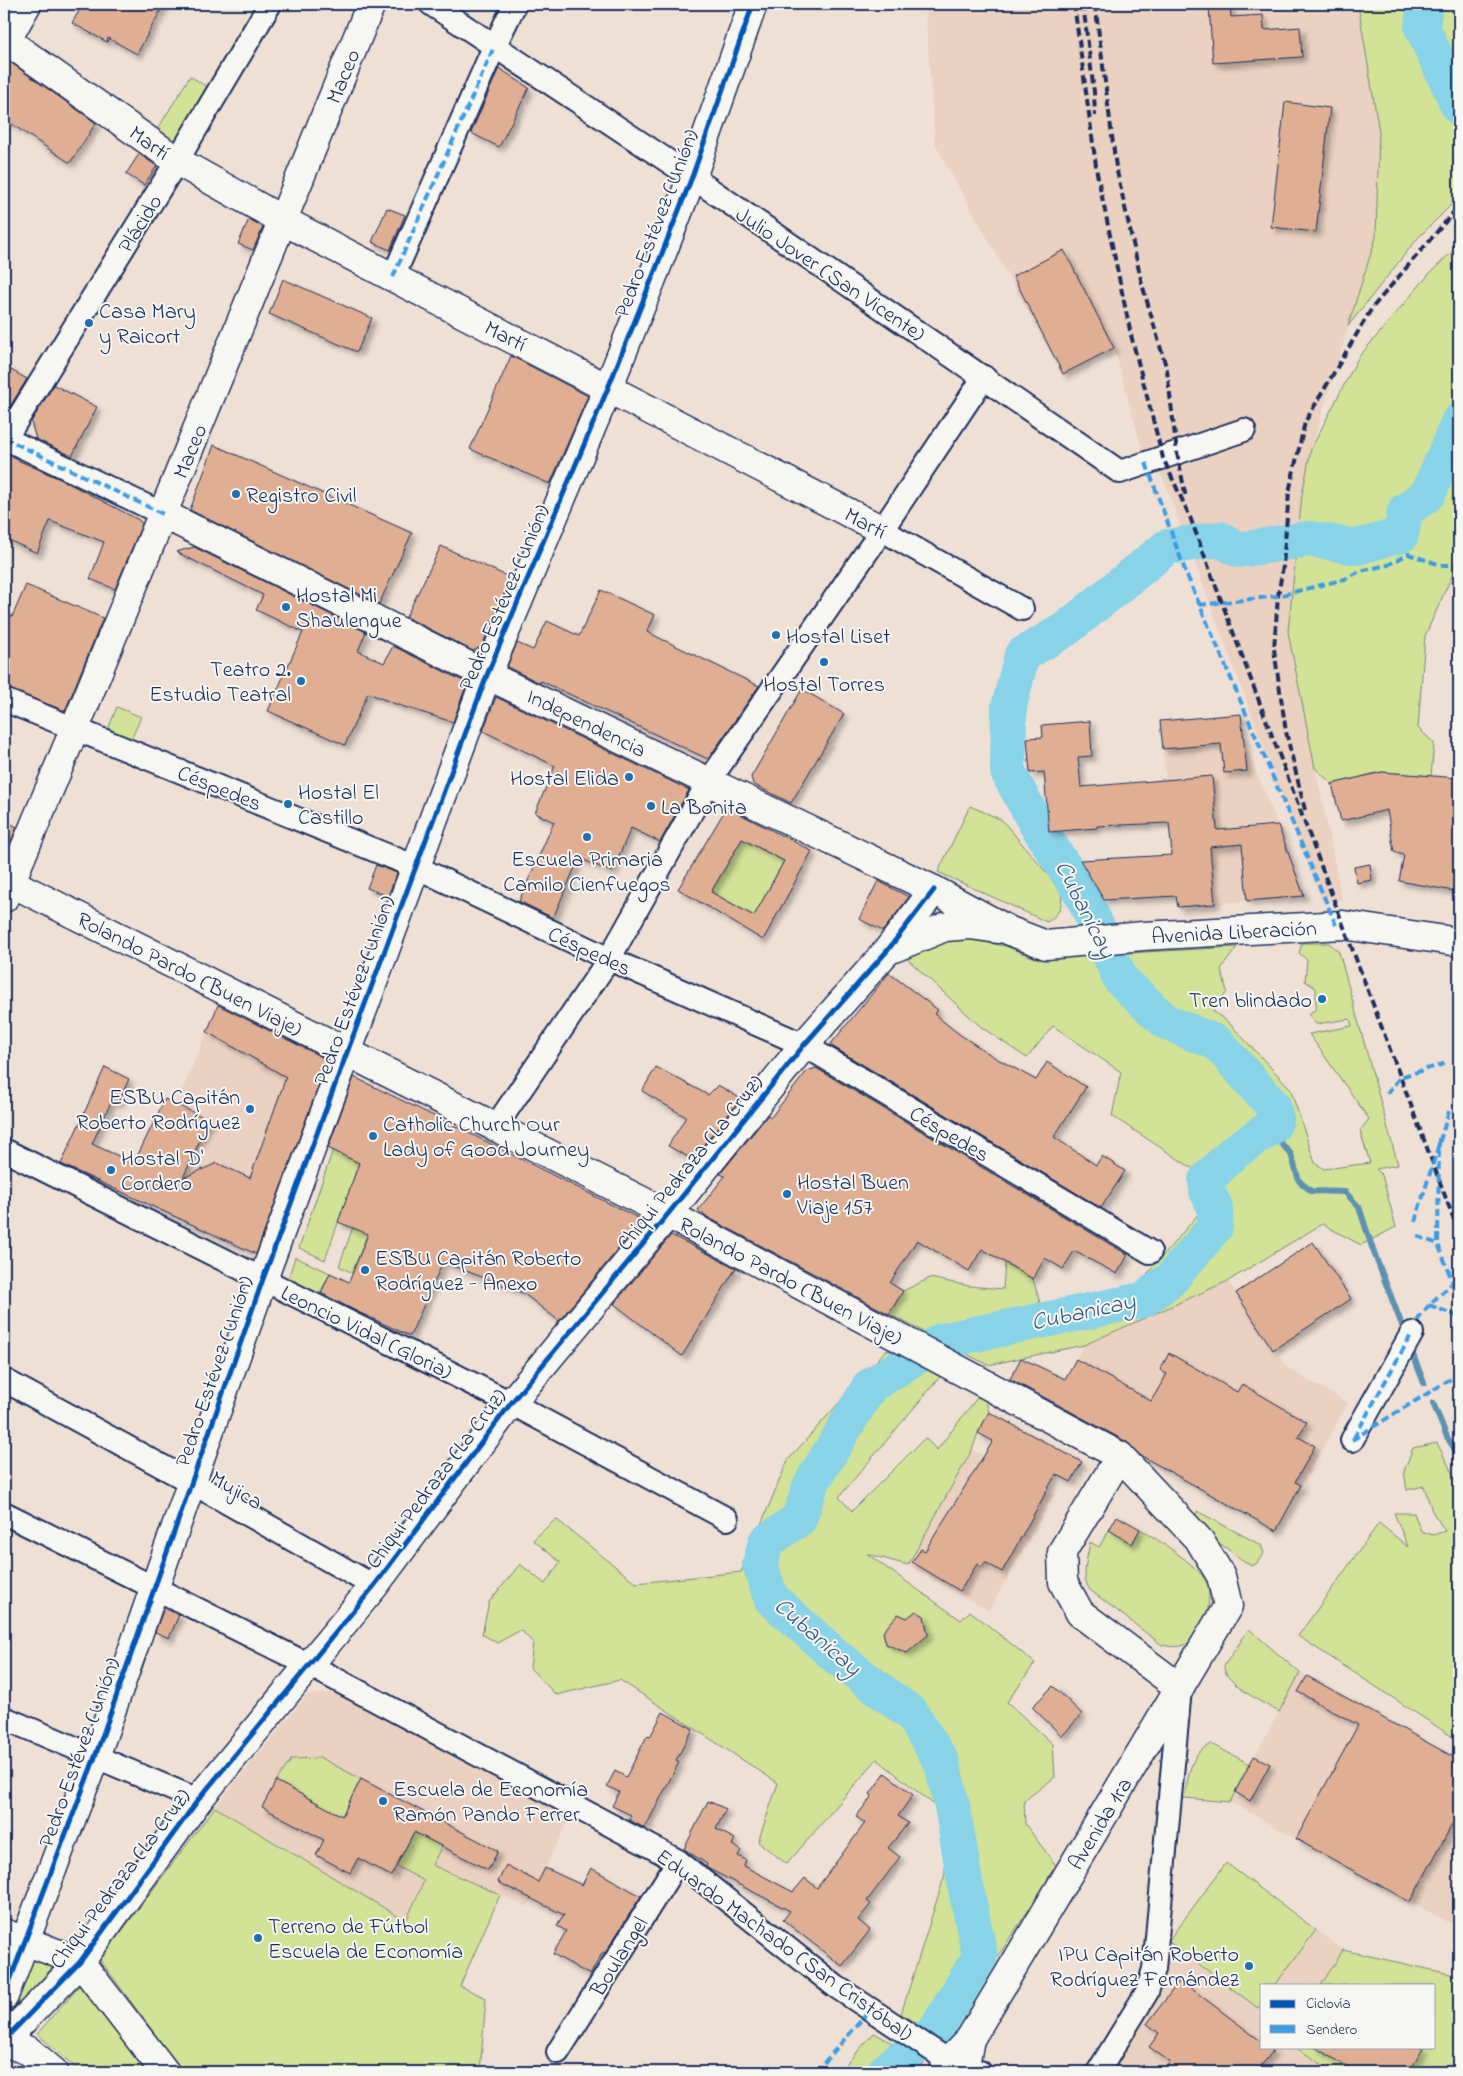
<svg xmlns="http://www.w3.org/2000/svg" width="1463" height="2076" font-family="'Indie Flower',sans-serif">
	<defs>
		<filter id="shadow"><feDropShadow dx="4.5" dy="4.5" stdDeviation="2.5" flood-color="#0004"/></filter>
	</defs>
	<rect width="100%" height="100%" fill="#efe0d5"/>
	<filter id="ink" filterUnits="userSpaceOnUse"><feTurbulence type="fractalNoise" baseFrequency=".02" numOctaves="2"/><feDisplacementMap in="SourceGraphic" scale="10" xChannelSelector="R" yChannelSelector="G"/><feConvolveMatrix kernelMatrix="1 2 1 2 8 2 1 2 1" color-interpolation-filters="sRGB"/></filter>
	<g filter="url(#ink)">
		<g fill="#ead1c1">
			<polygon points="925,4 1358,4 1379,132 1376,237 1311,449 1302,495 1288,632 1342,900 1321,899 1156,460 1146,463 1114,348 1063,374 935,144"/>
			<polygon points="1241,714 1244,742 1278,825 1240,828 1247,901 1178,907 1160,721"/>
			<polygon points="219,1004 332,1062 284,1198 228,1173 205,1181 186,1222 167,1213 209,1121 176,1104"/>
			<polygon points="1313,1242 1351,1299 1274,1350 1289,1369 1348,1403 1276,1531 1050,1404 1084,1345 1228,1281 1236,1292"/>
			<polygon points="972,1450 1054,1495 989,1611 908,1565"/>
			<polygon points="1300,1673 1459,1760 1459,1909 1451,1924 1230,1802"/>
			<polygon points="342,1691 571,1814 527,1907 432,1865 406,1922 215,1807 307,1695"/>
			<polygon points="1226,1863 1343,1950 1321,1985 1262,1985 1262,2047 1295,2047 1327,2067 1324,2072 1110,2072 1162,1982 1168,1941"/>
		</g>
		<g fill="#d2e296" stroke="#76887a">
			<polygon points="1358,4 1459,4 1459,197 1417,239 1348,326 1376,237 1379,132"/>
			<polygon points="190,76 212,90 176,149 154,135"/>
			<polygon points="1459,245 1459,560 1425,636 1418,728 1434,743 1431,776 1381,772 1332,784 1315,768 1288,632 1302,495 1311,449 1358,358 1430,273"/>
			<polygon points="117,707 141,717 130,742 107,732"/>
			<path d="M 970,806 L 1002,820 L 1061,890 C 1063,905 1060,914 1047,922 L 938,872 Z"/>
			<polygon points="742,839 784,861 754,916 711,892"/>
			<polygon points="962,938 1005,946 1035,958 1237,947 1221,969 1227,992 1213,1011 1229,1023 1290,1088 1315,1163 1324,1169 1370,1163 1360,1131 1369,1119 1309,1034 1352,1026 1350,1019 1316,1024 1308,1014 1316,1009 1316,988 1305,981 1307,960 1299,953 1302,943 1329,943 1339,952 1398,1165 1376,1169 1382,1175 1396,1227 1361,1245 1322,1224 1228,1281 1084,1345 988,1365 889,1314 903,1291 930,1278 969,1286 1003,1289 1005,1263 1033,1279 1042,1310 1137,1286 1206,1205 1201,1174 1112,1116 1121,1072 1053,1026 1027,1058 981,1027 903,955 934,943"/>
			<polygon points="333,1150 359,1163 325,1260 299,1248"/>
			<polygon points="353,1227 368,1233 352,1273 339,1266"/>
			<polygon points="295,1257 330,1273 320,1294 288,1279"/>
			<polygon points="886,1350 917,1356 945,1371 839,1497 852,1511 925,1438 937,1450 983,1390 989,1412 978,1433 972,1450 908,1565 867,1554 961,1620 970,1611 1035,1663 1007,1702 1053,1744 1055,1777 1024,1801 1025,1824 1057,1867 998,1956 948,2043 901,2014 945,1874 943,1812 877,1759 787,1864 758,1842 778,1783 620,1680 556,1695 530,1668 533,1643 521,1630 497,1643 482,1634 489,1602 520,1564 545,1584 560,1562 533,1540 556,1519 636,1583 741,1572 788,1460"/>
			<polygon points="1437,1443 1459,1486 1459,1741 1298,1636 1379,1523 1408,1547 1394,1513 1414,1513 1421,1531 1433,1535 1445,1531 1432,1511 1424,1486 1407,1490 1404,1471 1413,1448"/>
			<polygon points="1197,1511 1261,1545 1264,1553 1256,1564 1251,1566 1197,1527 1194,1522"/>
			<path d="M 1140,1529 C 1157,1539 1197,1565 1206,1581 C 1214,1597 1205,1636 1189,1643 C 1179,1648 1172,1647 1162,1645 L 1090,1590 C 1080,1577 1088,1557 1090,1542 L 1099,1547 L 1109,1530 L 1132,1544 Z"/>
			<path d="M 1249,1629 L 1300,1673 L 1279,1712 C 1265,1704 1223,1683 1224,1666 Z"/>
			<path d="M 1211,1744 L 1250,1764 L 1230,1802 L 1184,1798 C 1189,1777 1189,1753 1211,1744 Z"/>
			<polygon points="321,1758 361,1779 342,1816 276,1781 292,1759"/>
			<polygon points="215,1807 406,1921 424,1881 396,1866 414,1832 442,1846 432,1865 500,1895 460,1986 486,1998 480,2072 183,2072 100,1960"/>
			<polygon points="1226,1863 1316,1930 1275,1985 1262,1985 1262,2003 1258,2008 1168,1941"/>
			<polygon points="1343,1950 1459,1976 1459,2072 1324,2072 1326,2067 1295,2047 1434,2047 1434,1985 1321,1985"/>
			<polygon points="30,1952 56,1963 4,2023"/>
			<polygon points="82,1982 148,2072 81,2072 37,2034"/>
			<polygon points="874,2033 925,2061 918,2072 839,2072"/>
		</g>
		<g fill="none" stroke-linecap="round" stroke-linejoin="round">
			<g stroke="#5c91b1" stroke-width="6">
				<polyline points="1279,1141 1291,1154 1299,1181 1311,1191 1345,1192 1359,1207 1373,1250 1405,1333"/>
				<polyline points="1410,1347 1424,1383"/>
				<polyline points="1433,1403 1447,1437 1459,1456"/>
			</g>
			<g stroke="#88d3e8" stroke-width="36">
				<polyline points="1425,4 1422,27 1459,107"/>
				<polyline points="884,2072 936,2030 980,1956 967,1894 953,1811 942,1763 912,1714 839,1659 771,1598 760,1564 766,1542 799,1519 811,1484 870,1386 941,1341 1143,1300 1171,1279 1215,1227 1215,1207 1207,1191 1206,1180 1234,1152 1273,1126 1276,1119 1273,1106 1217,1043 1166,1022 1121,980 1083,896 1035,822 1008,772 1009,707 1022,655 1066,629 1167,547 1220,539 1239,550 1309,539 1357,547 1401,535 1405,511 1428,494 1459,421"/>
			</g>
		</g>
		<g fill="#e0ae92" stroke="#1b2f5e" fill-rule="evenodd" filter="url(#shadow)">
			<polygon points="83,4 164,4 137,54 108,38 107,42 72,23"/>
			<polygon points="1230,5 1231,17 1263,15 1264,30 1300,27 1302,57 1213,63 1209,6"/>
			<polygon points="7,60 96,123 70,163 4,119 4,61"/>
			<polygon points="499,68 529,88 499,147 471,133"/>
			<polygon points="1285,102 1330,108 1316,232 1271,227"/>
			<polygon points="139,154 157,166 144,185 126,174"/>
			<polygon points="387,208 405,215 390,250 372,242"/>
			<polygon points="249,219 263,227 253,250 238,244"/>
			<polygon points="1064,250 1114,348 1063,374 1013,276"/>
			<polygon points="283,279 372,318 357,352 269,314"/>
			<polygon points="511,356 588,396 550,484 470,449"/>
			<polygon points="4,366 27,379 4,416"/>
			<polygon points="54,385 97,407 72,456 36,439 31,422"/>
			<polygon points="214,445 412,533 379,604 190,510"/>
			<polygon points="4,454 60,479 139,520 142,524 115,589 90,579 104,542 50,521 37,553 4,538"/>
			<polygon points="441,546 511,578 482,646 473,651 406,617"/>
			<polygon points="194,547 366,632 358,651 384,663 393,646 467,683 453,722 398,705 368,693 345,745 268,711 303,632 256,610 263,595 176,552"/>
			<polygon points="26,585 103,618 65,711 4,687 4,613 12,617"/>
			<polygon points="601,590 655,615 647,632 759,686 708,759 541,681 540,683 507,667 517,643 533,650 547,621 579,636"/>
			<polygon points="802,689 844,714 791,803 753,784 751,777"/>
			<polygon points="496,697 689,790 660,842 631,828 612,872 579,858 553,918 519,901 554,822 535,813 555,766 483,731"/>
			<polygon points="1241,714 1247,771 1224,773 1221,744 1163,749 1160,721"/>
			<polygon points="1090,721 1092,756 1078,757 1081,787 1212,776 1217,830 1278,825 1304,896 1247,901 1242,844 1210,847 1215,904 1178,907 1176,896 1104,900 1080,860 1172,855 1169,823 1097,826 1097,828 1049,832 1044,772 1030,773 1027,738 1043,737 1042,725"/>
			<polygon points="1382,772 1459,778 1459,892 1399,881 1404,855 1394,852 1387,810 1341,821 1332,784"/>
			<path d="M 732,810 L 812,851 L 763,940 L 678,889 L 724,812 ZM 742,839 L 784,861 L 754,916 L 711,892 Z"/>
			<polygon points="4,820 17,827 4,858"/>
			<polygon points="1370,864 1372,880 1357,883 1354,867"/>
			<polygon points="376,865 397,873 388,896 367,888"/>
			<polygon points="878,881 909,897 883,931 859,919"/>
			<polygon points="889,973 938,1010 934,1014 959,1034 994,1057 1036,1080 1047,1062 1086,1087 1054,1137 1096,1165 1102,1156 1125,1171 1101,1208 830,1045"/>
			<polygon points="218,1005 328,1060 256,1254 61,1164 105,1067 129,1079 118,1103 112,1100 92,1144 134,1163 165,1099 209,1120 183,1178 217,1163 250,1178 286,1077 207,1032"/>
			<polygon points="656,1067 708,1095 718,1085 741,1099 692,1159 668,1146 686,1117 642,1091"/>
			<polygon points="816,1068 1128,1255 1117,1274 1074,1251 1063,1269 1045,1258 1033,1279 982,1249 969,1271 917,1240 890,1283 903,1291 889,1314 709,1218 698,1210 725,1176 720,1174 768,1115 771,1117 807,1071"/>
			<polygon points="354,1077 483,1140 642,1220 559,1321 523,1293 443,1262 410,1336 354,1310 321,1293 330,1273 349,1282 368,1234 338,1222 359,1163 328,1148"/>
			<polygon points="671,1235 736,1268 682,1356 614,1304"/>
			<polygon points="1313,1242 1351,1299 1273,1350 1236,1293"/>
			<polygon points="1169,1353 1237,1392 1242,1384 1307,1422 1298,1437 1315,1446 1295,1482 1301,1485 1276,1531 1140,1455 1127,1442 1010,1379 1021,1358 1065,1379 1076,1359 1151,1401 1167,1374 1160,1370"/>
			<polygon points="989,1412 1082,1462 1071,1482 1056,1474 1002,1572 985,1562 982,1567 977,1564 960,1591 912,1562 921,1549 925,1551 993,1441 978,1433"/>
			<polygon points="1117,1516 1140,1529 1132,1544 1109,1530"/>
			<polygon points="164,1608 179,1615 169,1638 155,1632"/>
			<polygon points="916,1611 924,1616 928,1635 907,1653 886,1644 883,1632 898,1614 907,1618"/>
			<polygon points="1307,1676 1459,1760 1459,1812 1410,1902 1296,1839 1358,1725 1298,1692"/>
			<polygon points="1053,1686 1082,1714 1062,1736 1032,1707"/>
			<polygon points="663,1712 693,1729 676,1760 679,1762 645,1828 629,1820 631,1815 612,1806 619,1792 607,1786 615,1771 626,1777 647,1736 650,1737"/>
			<polygon points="1254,1756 1270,1764 1250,1801 1235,1792"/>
			<polygon points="885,1773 913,1795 898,1816 908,1823 888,1848 900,1857 867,1901 871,1904 858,1920 870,1930 842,1966 783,1920 790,1911 709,1869 706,1867 707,1864 684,1849 708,1801 726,1809 716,1829 735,1839 732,1845 741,1850 738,1856 746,1860 744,1866 793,1892 805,1878 817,1888 865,1823 856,1817 872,1796 870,1794"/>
			<polygon points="361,1779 498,1851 488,1870 414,1832 391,1876 358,1858 350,1873 316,1855 324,1840 262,1807 276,1781 342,1816"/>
			<polygon points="506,1865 538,1882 545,1868 582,1885 591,1868 641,1896 605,1953 603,1952 590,1975 553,1954 566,1931 557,1926 564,1915 498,1882"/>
			<polygon points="1180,1980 1262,2042 1262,2047 1268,2047 1273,2051 1256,2072 1162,2072 1170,2062 1149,2047 1159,2033 1147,2024"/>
			<polygon points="1314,2047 1424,2047 1409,2072 1357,2072"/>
		</g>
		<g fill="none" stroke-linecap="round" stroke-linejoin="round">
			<g stroke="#1b2f5e" stroke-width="26">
				<g id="street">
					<polyline points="431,4 692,177 1120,472 1244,430"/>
					<polyline points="393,277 494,47 515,4"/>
					<polyline points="4,438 163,514"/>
					<polyline points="4,441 177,161 270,4"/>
					<polyline points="882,530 1022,609"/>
					<polyline points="4,700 416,867 609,959 804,1045 1150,1252"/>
					<polyline points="496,1126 609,959 709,781 882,530 984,377"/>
					<polyline points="4,1150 511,1403 727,1519"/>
					<polyline points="4,1380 191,1482 374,1586"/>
					<polyline points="1352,1440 1412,1333"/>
					<polyline points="4,1513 309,1665 678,1861 835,1986 949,2061 980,2072"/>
					<polyline points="4,1718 198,1800"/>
					<polyline points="558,2052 678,1861"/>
					<polyline points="1098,2072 1147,1992 1154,1969 1180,1689"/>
				</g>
			</g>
			<g stroke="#1b2f5e" stroke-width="31">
				<g id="secondary">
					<polyline points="4,39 177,161 284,221 882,530"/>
					<polyline points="4,45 27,4"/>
					<polyline points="163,514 487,675 934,890 1010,931 1046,945 1143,936 1343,925 1459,942"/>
					<polyline points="4,879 668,1214 1120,1456 1200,1541 1221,1576 1228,1606 970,2039"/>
					<polyline points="4,898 75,728 371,4"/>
					<polyline points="889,950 945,927 970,925 998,929"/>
					<polyline points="1120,1456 1062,1552 1063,1582 1080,1613 1180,1688"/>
					<polyline points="4,1933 80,1962 165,2072"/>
					<polyline points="4,1996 95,1757 263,1279 487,675 608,388 657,266 692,177 753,4"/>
					<polyline points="4,2040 80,1962 198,1800 374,1586 511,1403 668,1214 804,1045 887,951 934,890"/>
					<polyline points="4,2042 29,2051 54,2072"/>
					<polyline points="943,2072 949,2061 970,2039 965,2066 961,2072"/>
				</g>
			</g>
			<use href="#street" stroke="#f6f6f2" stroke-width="22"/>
			<use href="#secondary" stroke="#f6f6f2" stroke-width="28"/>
			<g stroke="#1b2f5e" stroke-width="4" stroke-dasharray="8 4" stroke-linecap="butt">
				<polyline points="1074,4 1097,173 1131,335 1163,458 1190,517 1212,576 1459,1233"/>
				<polyline points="1083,4 1094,92 1095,116"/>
				<polyline points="1095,4 1116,167 1142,284 1167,370 1177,453 1186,498"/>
				<polyline points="1305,810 1286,732 1274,649 1278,596 1283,566 1289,492 1305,422 1372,308 1459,206"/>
			</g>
			<g stroke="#3b9de6" stroke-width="4" stroke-dasharray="8 4" stroke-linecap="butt">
				<polyline points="393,277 494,47"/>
				<polyline points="4,438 163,514"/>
				<polyline points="1146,463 1186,573 1336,925"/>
				<polyline points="1199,605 1278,596 1345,579 1360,571 1388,565 1408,554 1441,565 1459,565"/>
				<polyline points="1387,1094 1400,1077 1447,1063"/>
				<polyline points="1439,1138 1438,1244 1459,1298"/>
				<polyline points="1415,1222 1450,1108"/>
				<polyline points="1417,1236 1438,1244"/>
				<polyline points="1429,1305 1455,1315 1459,1319"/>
				<polyline points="1417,1321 1429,1305 1459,1277"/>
				<polyline points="1354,1438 1412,1333"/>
				<polyline points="1352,1440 1459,1374"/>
				<polyline points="816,2072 871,2009"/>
			</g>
			<g stroke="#f6f6f2" stroke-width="8">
				<g id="cycleway">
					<polyline points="4,1996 95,1757 263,1279 487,675 608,388 657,266 692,177 753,4"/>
					<polyline points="4,2040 80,1962 198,1800 374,1586 511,1403 668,1214 804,1045 887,951 934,890"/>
				</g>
			</g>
			<use href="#cycleway" stroke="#0057b8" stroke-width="5"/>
		</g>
	</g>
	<g fill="#1f6fb2" stroke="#f6f6f2" stroke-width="2">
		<circle cx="89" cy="323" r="5"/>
		<circle cx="236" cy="494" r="5"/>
		<circle cx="286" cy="607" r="5"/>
		<circle cx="776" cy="635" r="5"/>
		<circle cx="824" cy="662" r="5"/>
		<circle cx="301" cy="681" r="5"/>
		<circle cx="629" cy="777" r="5"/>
		<circle cx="288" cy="804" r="5"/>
		<circle cx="651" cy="806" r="5"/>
		<circle cx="587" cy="837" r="5"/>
		<circle cx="1322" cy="999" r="5"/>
		<circle cx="250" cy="1109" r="5"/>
		<circle cx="373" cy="1136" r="5"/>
		<circle cx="111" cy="1170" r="5"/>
		<circle cx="787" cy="1194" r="5"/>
		<circle cx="365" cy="1270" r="5"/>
		<circle cx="383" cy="1801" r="5"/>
		<circle cx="258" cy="1938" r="5"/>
		<circle cx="1249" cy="1966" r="5"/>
	</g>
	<g text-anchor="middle" stroke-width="4" stroke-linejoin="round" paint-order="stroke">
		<g font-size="22" fill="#1b2f5e" stroke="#f6f6f2">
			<text transform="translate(342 76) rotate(-68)" y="8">Maceo</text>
			<text transform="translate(150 142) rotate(35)" y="8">Martí</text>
			<text transform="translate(139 223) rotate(-58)" y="8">Plácido</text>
			<text transform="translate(655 223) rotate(-69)" y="8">Pedro Estévez (Unión)</text>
			<text transform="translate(831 273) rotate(34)" y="8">Julio Jover (San Vicente)</text>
			<text transform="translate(506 335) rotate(27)" y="8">Martí</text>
			<text transform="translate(189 451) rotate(-68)" y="8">Maceo</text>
			<text transform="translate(866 522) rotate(28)" y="8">Martí</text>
			<text transform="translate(503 597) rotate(-67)" y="8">Pedro Estévez (Unión)</text>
			<text transform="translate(587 722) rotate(26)" y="8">Independencia</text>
			<text transform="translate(220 787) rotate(22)" y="8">Céspedes</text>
			<text transform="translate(1234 931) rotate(-3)" y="8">Avenida Liberación</text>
			<text transform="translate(590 950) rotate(25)" y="8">Céspedes</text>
			<text transform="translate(190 973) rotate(27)" y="8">Rolando Pardo (Buen Viaje)</text>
			<text transform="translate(353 990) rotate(-70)" y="8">Pedro Estévez (Unión)</text>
			<text transform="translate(950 1133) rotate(31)" y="8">Céspedes</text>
			<text transform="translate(689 1162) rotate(-51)" y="8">Chiqui Pedraza (La Cruz)</text>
			<text transform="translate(791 1280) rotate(28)" y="8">Rolando Pardo (Buen Viaje)</text>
			<text transform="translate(367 1331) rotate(26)" y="8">Leoncio Vidal (Gloria)</text>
			<text transform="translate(213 1371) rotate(-71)" y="8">Pedro Estévez (Unión)</text>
			<text transform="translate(435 1478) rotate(-53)" y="8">Chiqui Pedraza (La Cruz)</text>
			<text transform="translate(237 1489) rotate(30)" y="8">Mujica</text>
			<text transform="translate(78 1752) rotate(-70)" y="8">Pedro Estévez (Unión)</text>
			<text transform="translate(1099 1823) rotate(-59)" y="8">Avenida 1ra</text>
			<text transform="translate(119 1878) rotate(-53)" y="8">Chiqui Pedraza (La Cruz)</text>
			<text transform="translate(785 1944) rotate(36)" y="8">Eduardo Machado (San Cristóbal)</text>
			<text transform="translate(618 1956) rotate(-58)" y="8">Boulangel</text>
		</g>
		<g font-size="22" fill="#1b2f5e" stroke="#f6f6f2" text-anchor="start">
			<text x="99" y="318">Casa Mary<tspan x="99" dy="25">y Raicort</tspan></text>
			<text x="246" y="502">Registro Civil</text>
			<text x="296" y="602">Hostal Mi<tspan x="296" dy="25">Shaulengue</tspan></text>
			<text x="786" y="643">Hostal Liset</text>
			<text x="291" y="676" text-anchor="end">Teatro 2.<tspan x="291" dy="25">Estudio Teatral</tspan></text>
			<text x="824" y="691" text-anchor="middle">Hostal Torres</text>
			<text x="619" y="785" text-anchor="end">Hostal Elida</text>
			<text x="298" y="799">Hostal El<tspan x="298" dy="25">Castillo</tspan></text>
			<text x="661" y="814">La Bonita</text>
			<text x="587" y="866" text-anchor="middle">Escuela Primaria<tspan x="587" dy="25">Camilo Cienfuegos</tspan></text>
			<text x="1312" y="1007" text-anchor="end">Tren blindado</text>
			<text x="240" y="1104" text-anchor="end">ESBU Capitán<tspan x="240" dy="25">Roberto Rodríguez</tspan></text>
			<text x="383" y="1131">Catholic Church Our<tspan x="383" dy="25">Lady of Good Journey</tspan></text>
			<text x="121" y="1165">Hostal D'<tspan x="121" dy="25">Cordero</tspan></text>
			<text x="797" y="1189">Hostal Buen<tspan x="797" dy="25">Viaje 157</tspan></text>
			<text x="375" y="1265">ESBU Capitán Roberto<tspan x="375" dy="25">Rodríguez - Anexo</tspan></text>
			<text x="393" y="1796">Escuela de Economía<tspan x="393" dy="25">Ramón Pando Ferrer</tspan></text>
			<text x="268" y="1933">Terreno de Fútbol<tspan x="268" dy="25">Escuela de Economía</tspan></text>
			<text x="1239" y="1961" text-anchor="end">IPU Capitán Roberto<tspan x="1239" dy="25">Rodríguez Fernández</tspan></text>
		</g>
		<g font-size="24" font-style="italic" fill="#365880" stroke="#f6f6f2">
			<text transform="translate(1086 909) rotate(63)" y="8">Cubanicay</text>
			<text transform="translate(1083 1311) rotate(-12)" y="8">Cubanicay</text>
			<text transform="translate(818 1636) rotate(41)" y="8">Cubanicay</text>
		</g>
	</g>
	<rect width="1463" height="2076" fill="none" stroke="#f6f6f2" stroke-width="20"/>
	<rect x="10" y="10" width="1443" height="2056" fill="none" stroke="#1b2f5e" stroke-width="2" filter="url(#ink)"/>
	<rect x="1260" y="1984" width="175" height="65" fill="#f6f6f2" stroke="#9ea6b7"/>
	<rect x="1270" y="2000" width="25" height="8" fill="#0057b8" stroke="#9ea6b7"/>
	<text x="1306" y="2008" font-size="15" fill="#1b2f5e">Ciclovía</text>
	<rect x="1270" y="2025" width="25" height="8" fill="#3b9de6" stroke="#9ea6b7"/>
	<text x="1306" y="2034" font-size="15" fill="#1b2f5e">Sendero</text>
</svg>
